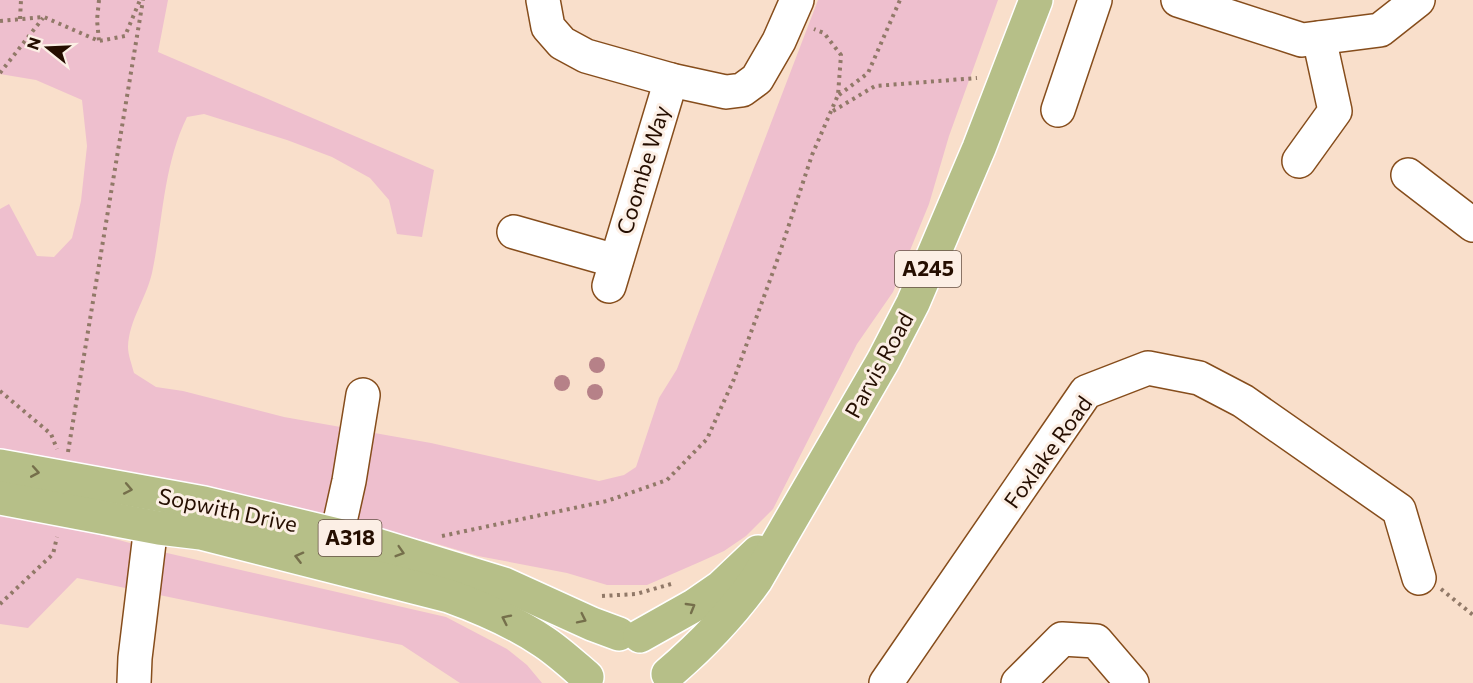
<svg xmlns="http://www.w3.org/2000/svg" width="1473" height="683" font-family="Commissioner,sans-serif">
	<rect width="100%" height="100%" fill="#f9dfcb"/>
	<g fill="#eebfce">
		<path d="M 0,0 L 168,0 L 158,52 L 434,170 L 422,237 L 397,234 L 389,200 L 370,178 L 332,157 L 287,140 L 204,114 L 187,117 C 163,166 163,221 152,273 C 146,299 129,320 128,347 C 128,355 132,365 134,373 L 156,387 L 183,391 L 284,417 L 431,443 L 599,481 L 624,475 L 636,467 L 659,398 L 677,369 L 818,0 L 998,0 L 949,136 L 929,204 L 893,292 L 857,344 L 773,509 L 746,536 L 724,551 L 702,561 L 647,585 L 607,585 L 567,573 L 478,556 L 427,541 L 364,527 L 0,457 L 0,209 L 9,204 L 37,256 L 54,257 L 72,238 L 81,201 L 87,146 L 82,100 L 36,80 L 0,74 Z"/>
		<polygon points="0,515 78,529 167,553 446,617 507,649 527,665 542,683 460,683 402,645 77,578 28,628 0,624"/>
	</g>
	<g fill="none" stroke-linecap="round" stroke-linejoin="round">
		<g stroke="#864d1c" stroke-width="36">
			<g id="minor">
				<polyline points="543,0 548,27 562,43 586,56 671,80 726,92 742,90 757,79 779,41 797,0"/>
				<polyline points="1178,0 1302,40 1380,30 1418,0"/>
				<polyline points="1058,110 1095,0"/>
				<polyline points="1299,161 1335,111 1319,38"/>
				<polyline points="1408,175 1473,225"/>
				<polyline points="514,232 616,261"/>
				<polyline points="609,286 671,80"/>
				<polyline points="337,535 349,481 363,395"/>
				<polyline points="134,683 135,658 151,526"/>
				<polyline points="886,683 1086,392 1148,368 1199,378 1243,401 1399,510 1419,578"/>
				<polyline points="1018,683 1062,639 1096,641 1132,683"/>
			</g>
		</g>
		<g stroke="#fff" stroke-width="36">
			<g id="major">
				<polyline points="0,466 204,503 367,542 504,584 592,624 619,634"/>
				<path d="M 0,498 L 159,528 L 201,533 L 449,596 C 482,608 515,622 544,642 C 559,652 573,665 587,677"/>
				<polyline points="640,636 695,605 721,587 758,552"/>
				<path d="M 668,674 C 701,646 731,615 756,580 L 883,361 L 913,303 L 979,148 L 1036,0"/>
			</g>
		</g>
		<g stroke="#917968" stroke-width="4" stroke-dasharray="3 4.5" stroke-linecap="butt">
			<polyline points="99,0 97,20 99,41"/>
			<polyline points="20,19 21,0"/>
			<polyline points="0,21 44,17 99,41 125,36 140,0"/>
			<polyline points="0,73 43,18"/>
			<polyline points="839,95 868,73 900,0"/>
			<polyline points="833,111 875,86 977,78"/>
			<polyline points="0,391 51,434 57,449"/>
			<polyline points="68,452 143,0"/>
			<polyline points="442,536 607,501 667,480 707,439 734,379 778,258 812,155 838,95 841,55 824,33 814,29"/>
			<polyline points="1441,589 1473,615"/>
			<polyline points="602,596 636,594 671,584"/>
			<polyline points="0,604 53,554 57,537"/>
		</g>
		<use href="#minor" stroke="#fff" stroke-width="33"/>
		<use href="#major" stroke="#b6bf88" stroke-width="33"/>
	</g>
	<g fill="#b68188">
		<circle cx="597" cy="365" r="8"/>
		<circle cx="562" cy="383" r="8"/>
		<circle cx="595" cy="392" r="8"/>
	</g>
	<defs><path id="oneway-chevron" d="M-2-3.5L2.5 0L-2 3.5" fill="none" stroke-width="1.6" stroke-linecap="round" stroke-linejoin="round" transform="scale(1.5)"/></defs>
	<g stroke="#756f4b">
		<use href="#oneway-chevron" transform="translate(35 472) rotate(10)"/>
		<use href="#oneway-chevron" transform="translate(128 489) rotate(11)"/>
		<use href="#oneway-chevron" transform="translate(400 552) rotate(17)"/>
		<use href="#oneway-chevron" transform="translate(299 557) rotate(-166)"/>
		<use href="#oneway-chevron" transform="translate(691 607) rotate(-30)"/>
		<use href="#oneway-chevron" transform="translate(506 619) rotate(-154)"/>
		<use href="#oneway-chevron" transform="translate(582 619) rotate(26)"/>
	</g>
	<g text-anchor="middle" stroke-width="6" stroke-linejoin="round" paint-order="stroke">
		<g fill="#fcefe5" stroke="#665245" stroke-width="1.5">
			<rect x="895" y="251" width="66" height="36" rx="4.5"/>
			<rect x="318.5" y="520" width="63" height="36" rx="4.5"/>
		</g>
		<g font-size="21" font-weight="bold" fill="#250e00">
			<text x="928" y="276">A245</text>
			<text x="350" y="545">A318</text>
		</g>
		<g font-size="22" fill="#250e00" stroke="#fcefe5">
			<text transform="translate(643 170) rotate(-73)" y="8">Coombe Way</text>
			<text transform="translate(879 365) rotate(-61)" y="8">Parvis Road</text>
			<text transform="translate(1048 452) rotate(-54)" y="8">Foxlake Road</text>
			<text transform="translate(228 510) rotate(12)" y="8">Sopwith Drive</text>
		</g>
	</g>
	<g transform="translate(48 48) rotate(288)" stroke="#fcefe5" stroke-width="4.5" paint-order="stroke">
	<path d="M0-4.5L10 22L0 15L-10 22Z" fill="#250e00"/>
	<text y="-9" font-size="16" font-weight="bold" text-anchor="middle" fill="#250e00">N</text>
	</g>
</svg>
